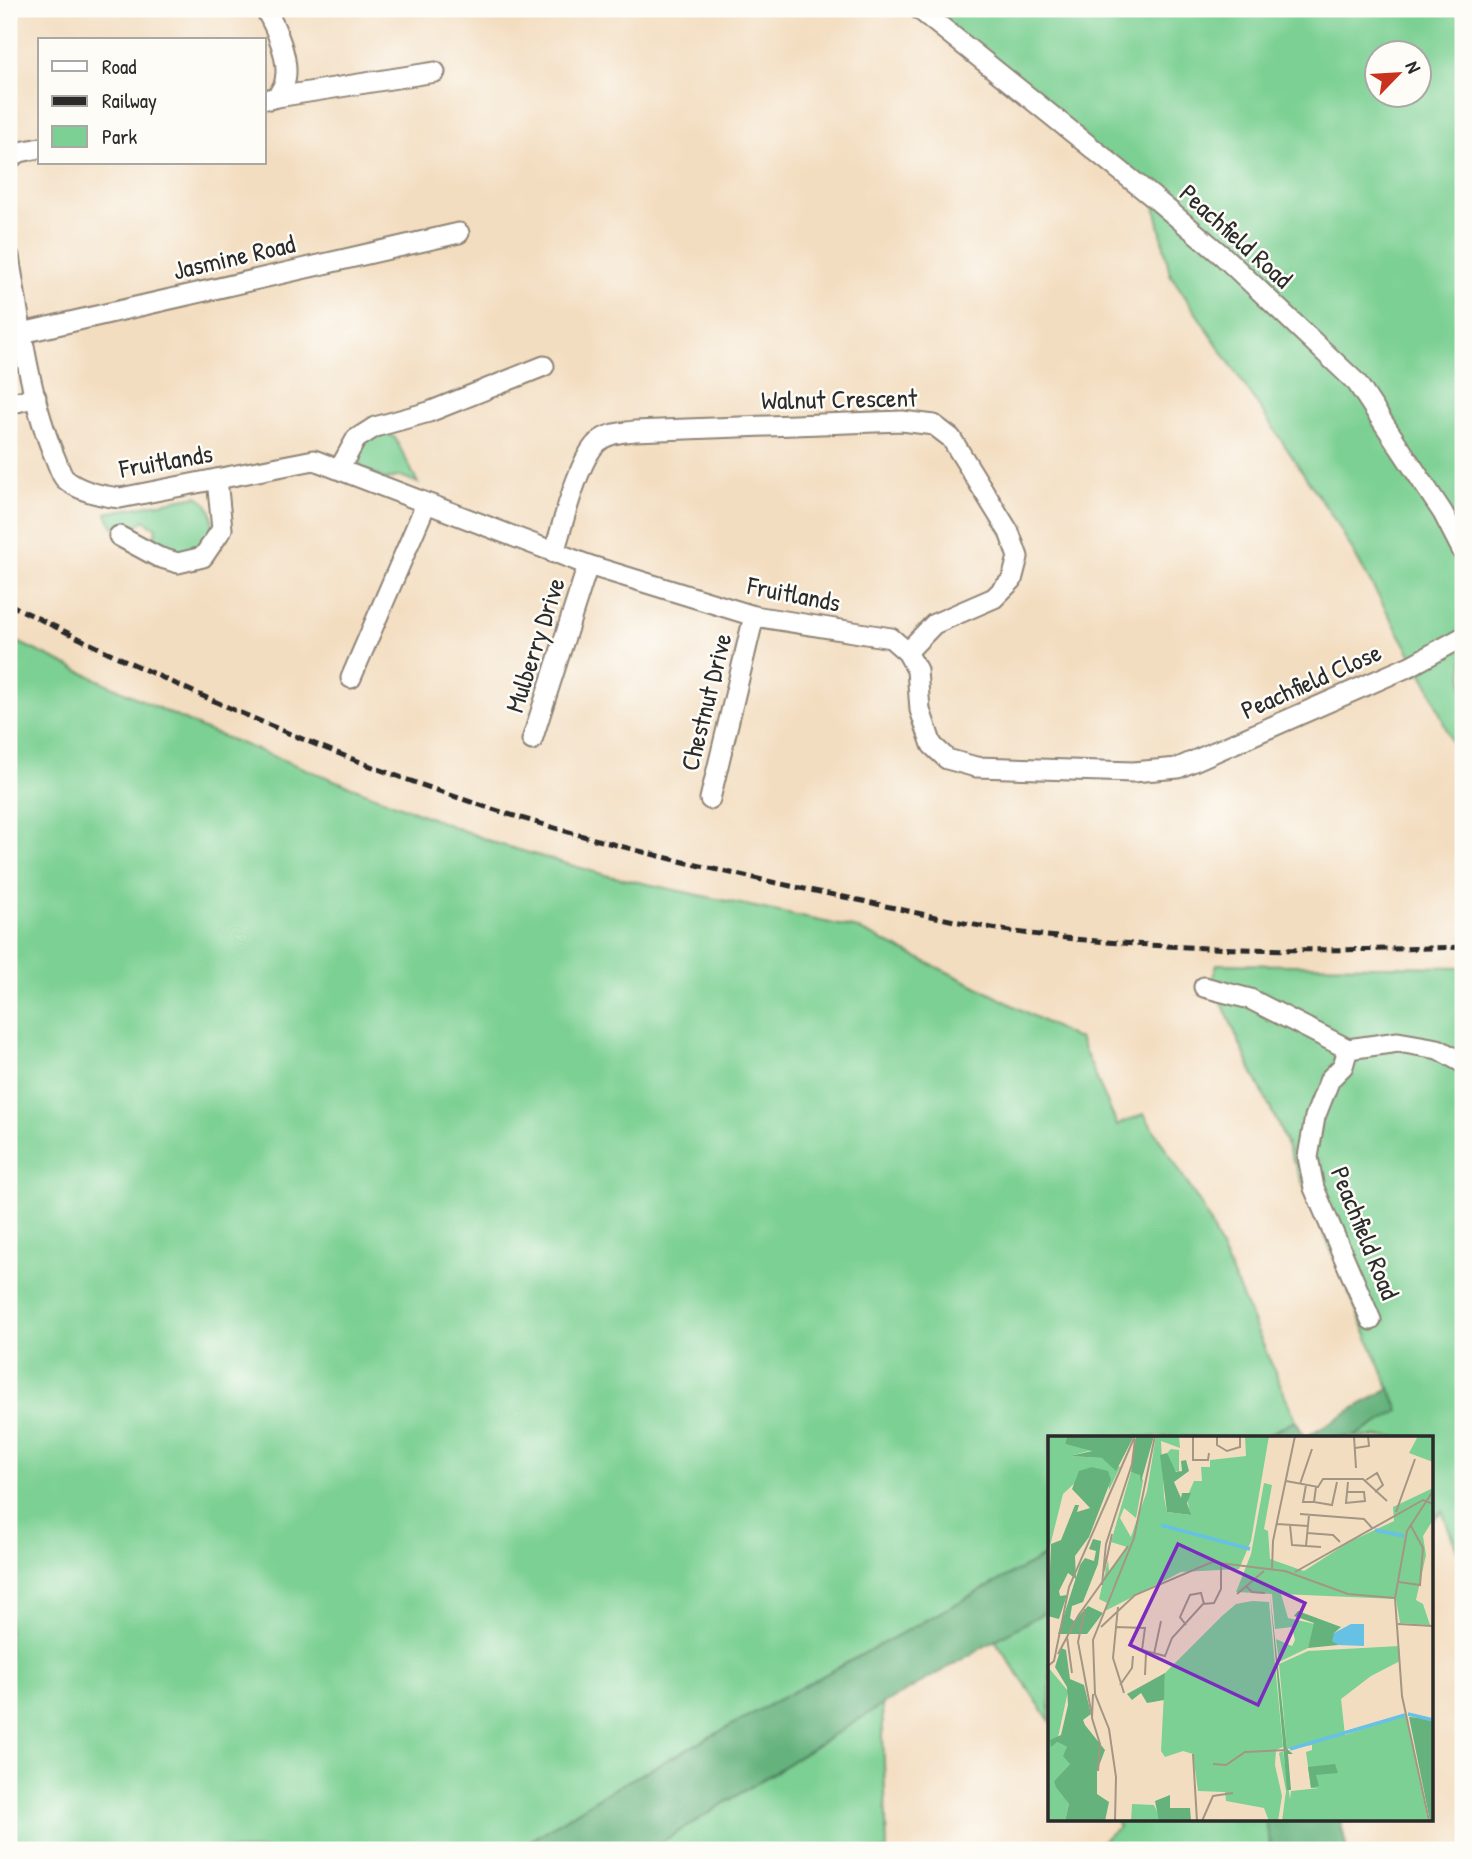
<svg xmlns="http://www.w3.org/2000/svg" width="1472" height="1859" font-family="'Patrick Hand',sans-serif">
	<rect width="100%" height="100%" fill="#fdfcf7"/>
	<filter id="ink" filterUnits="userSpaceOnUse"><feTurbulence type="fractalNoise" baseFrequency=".0143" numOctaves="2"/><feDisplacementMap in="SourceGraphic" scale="14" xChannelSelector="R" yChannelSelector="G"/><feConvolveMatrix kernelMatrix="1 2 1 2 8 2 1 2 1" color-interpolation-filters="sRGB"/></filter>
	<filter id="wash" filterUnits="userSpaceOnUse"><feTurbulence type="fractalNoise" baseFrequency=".00686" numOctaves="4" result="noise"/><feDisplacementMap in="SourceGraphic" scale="28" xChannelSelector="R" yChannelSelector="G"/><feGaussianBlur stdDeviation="1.57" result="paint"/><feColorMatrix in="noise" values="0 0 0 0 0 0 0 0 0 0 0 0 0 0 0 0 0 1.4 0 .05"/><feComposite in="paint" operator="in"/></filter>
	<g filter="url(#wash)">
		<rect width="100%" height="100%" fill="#f3ddc0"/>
		<g fill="#7cd093" stroke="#547e5f" stroke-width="2" fill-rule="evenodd">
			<path d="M 919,9 L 1463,9 L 1463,771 L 1429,686 L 1338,525 L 1170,274 L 1153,197 ZM 1378,52 L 1420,52 L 1420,94 L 1378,94 Z"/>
			<polygon points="387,433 395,438 418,483 401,476 386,480 362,468 357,458 359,445 365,438"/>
			<path d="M 197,496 C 211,504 213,513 213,529 L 189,558 L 156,547 L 154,541 L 156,528 L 144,520 L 132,530 L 114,528 L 106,513 Z"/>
			<polygon points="9,638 201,728 495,843 605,875 858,929 974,985 1075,1038 1079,1038 1117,1125 1144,1114 1204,1210 1296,1420 1264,1437 1050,1437 1050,1553 606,1793 516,1850 9,1850"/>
			<polygon points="1217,964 1463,967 1463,1565 1442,1511 1432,1520 1432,1437 1353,1437 1399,1411 1277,1122 1251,1069 1212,980"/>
			<polygon points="1050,1609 1050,1721 995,1640"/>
			<polygon points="882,1705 887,1850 649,1850"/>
			<polygon points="1116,1819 1265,1819 1272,1850 1090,1850 1119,1827"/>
		</g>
		<g fill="#65b27d" stroke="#486e54" stroke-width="2">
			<polygon points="1390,1388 1399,1411 1353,1437 1305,1437"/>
			<polygon points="1296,1420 1304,1437 1264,1437"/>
			<polygon points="1050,1553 1050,1609 882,1705 649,1850 516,1850 606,1793"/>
			<polygon points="1265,1819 1340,1819 1347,1850 1272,1850"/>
		</g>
	</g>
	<g filter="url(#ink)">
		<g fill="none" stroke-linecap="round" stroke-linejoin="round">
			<g stroke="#8f8476" stroke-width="23">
				<g id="minor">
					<path d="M 265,9 C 276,27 290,60 285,81 C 284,86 280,92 277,97 L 269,99"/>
					<polyline points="919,9 1153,197 1224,257 1357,383 1443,513 1463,552"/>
					<polyline points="277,97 435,72"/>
					<polyline points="9,159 20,152 40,148"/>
					<path d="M 9,256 C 20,322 29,398 56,460 C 58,465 61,475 65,479 C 80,492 102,496 120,498 L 314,460 L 588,565 L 754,616 L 891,638 L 907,652 L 917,670 L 920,710 L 932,745 L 947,759 L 976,767 L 1133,772 L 1178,768 L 1410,666 L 1463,637"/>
					<polyline points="22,333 459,233"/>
					<polyline points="9,404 36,397"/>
					<polyline points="340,468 356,439 375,427 429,412 544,366"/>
					<polyline points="119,536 158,557 178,563 203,557 222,529 217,479"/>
					<path d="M 554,553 C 562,527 578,459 598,442 C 608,433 621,433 634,431 L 902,421 L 934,425 L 951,438 L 1009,532 L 1018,557 L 1012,580 L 994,598 L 934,624 L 907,652"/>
					<polyline points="351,678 426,504"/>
					<polyline points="532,740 588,565"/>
					<polyline points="710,799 754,616"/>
					<polyline points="1204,987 1250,999 1348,1049 1398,1042 1438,1049 1463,1063"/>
					<polyline points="1348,1049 1343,1066 1330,1079 1315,1117 1308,1157 1314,1188 1371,1320"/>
				</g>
			</g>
			<use href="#minor" stroke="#fff" stroke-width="19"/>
			<path stroke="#2b2b2b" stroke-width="5" stroke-dasharray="10 5" stroke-linecap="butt" d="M 9,604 C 170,684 334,759 505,813 C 617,848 730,874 844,897 C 907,910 968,926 1031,934 C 1174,952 1320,952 1463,947"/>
		</g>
	</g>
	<g text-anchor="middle" stroke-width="5" stroke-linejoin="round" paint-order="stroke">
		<g font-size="26" fill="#2b2b2b" stroke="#fdfcf7">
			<text transform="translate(1236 236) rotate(42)" y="9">Peachfield Road</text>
			<text transform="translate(234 257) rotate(-13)" y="9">Jasmine Road</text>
			<text transform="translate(839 399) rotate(-1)" y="9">Walnut Crescent</text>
			<text transform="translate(166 461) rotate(-10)" y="9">Fruitlands</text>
			<text transform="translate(794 594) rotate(11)" y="9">Fruitlands</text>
			<text transform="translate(535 645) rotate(-72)" y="9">Mulberry Drive</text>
			<text transform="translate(1311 681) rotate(-24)" y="9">Peachfield Close</text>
			<text transform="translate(706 702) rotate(-76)" y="9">Chestnut Drive</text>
			<text transform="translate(1365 1233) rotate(68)" y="9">Peachfield Road</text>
		</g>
	</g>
	<g transform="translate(1048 1436)">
		<rect width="385" height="385" fill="#f3ddc0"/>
		<path d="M 0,0 L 19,0 L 17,8 L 44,14 L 22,20 L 54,22 L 72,31 L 61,54 L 60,36 L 44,31 L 15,58 L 0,118 ZM 108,0 L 131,0 L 132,12 L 113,5 L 116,61 L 119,76 L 142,79 L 139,61 L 146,45 L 154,45 L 153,31 L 162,31 L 162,24 L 198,20 L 197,0 L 221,0 L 203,105 L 191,133 L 133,136 L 57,175 L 99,55 ZM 370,0 L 385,0 L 385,26 L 361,17 ZM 123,13 L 131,14 L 131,37 L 122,31 L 119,17 ZM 83,36 L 93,38 L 95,45 L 88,82 L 76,72 L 72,82 L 84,103 L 59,167 L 51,163 L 60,124 L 61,135 L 79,111 L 63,106 ZM 216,47 L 224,49 L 216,93 L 220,95 L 222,123 L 256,135 L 301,106 L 346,85 L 345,71 L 385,52 L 385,84 L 375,100 L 378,119 L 368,164 L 375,168 L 382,189 L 352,187 L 348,163 L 233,158 L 240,182 L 267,188 L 260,212 L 231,226 L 228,203 L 244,210 L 247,204 L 244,191 L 227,193 L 224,158 L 188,156 L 203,118 ZM 204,165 L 221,166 L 235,311 L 228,314 L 227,329 L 234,360 L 230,385 L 221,385 L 216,372 L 178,365 L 177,356 L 150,355 L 145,318 L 135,315 L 117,321 L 113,315 L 117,237 L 174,180 L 188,168 ZM 351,210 L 352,225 L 323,240 L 293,263 L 297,299 L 358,278 L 380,385 L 234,385 L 238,355 L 231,317 L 235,315 L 242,363 L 243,355 L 271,352 L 263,352 L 258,316 L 264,314 L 264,309 L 239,313 L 231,228 L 260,215 ZM 0,231 L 20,255 L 9,306 L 19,311 L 22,328 L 6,345 L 21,368 L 17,385 L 0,385 ZM 84,368 L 106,369 L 113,384 L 83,385 Z" fill="#7cd093"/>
		<path d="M 19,0 L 86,0 L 68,35 L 54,22 L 22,20 L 44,15 L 17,8 ZM 88,0 L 106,0 L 93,46 L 92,39 L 83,36 ZM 119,17 L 128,36 L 134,35 L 133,25 L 138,24 L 141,35 L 126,46 L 133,62 L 134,57 L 143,57 L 139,67 L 143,79 L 119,76 L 112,19 ZM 44,31 L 60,35 L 63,44 L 41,101 L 27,120 L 28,143 L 20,137 L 11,155 L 12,160 L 19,159 L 11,183 L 7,182 L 0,180 L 3,108 L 13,104 L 27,69 L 31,69 L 29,76 L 42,72 L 24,53 L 31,35 ZM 45,103 L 53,105 L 50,128 L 35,166 L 24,170 L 22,182 L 26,185 L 40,170 L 55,177 L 39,198 L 10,198 L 32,129 L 37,122 L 46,125 L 48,115 L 41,113 ZM 222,158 L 239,313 L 245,318 L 240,318 L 243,354 L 239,354 ZM 250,175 L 293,191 L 286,197 L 290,209 L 260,212 L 266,187 L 246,180 ZM 13,212 L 18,214 L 22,243 L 36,249 L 43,278 L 35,284 L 37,289 L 57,314 L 49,335 L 49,358 L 61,366 L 57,385 L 17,385 L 21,368 L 8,351 L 6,345 L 22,328 L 15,320 L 19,311 L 9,306 L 3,311 L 2,304 L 13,299 L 20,269 L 19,251 L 7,231 ZM 117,237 L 116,264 L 99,267 L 93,257 L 84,264 L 79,258 ZM 361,281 L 385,283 L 385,385 L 382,385 ZM 287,328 L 290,337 L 268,339 L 271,350 L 263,352 L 260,331 ZM 122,359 L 122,372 L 142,372 L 143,385 L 111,385 L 107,365 Z" fill="#65b27d"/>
		<path d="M 303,188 L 316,188 L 316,210 L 290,209 L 284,205 L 286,197 Z" fill="#66c1e4"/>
		<path fill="none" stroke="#66c1e4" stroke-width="3.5" d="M 113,89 L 202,113M 327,94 L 356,100M 360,278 L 385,284M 242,313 L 357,279"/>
		<path fill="none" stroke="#a39684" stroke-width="2" d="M 145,0 L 145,24 L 160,24 L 161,17M 169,0 L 169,9 L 179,15 L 192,11 L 192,0M 306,0 L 308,32M 307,12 L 321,10 L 320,0M 318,44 L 329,37 L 335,49 L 327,56M 238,45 L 270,51 L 275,43 L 315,43 L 339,65M 252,48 L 264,13M 258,49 L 255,66 L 266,66M 268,51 L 266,66 L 284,69 L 289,46M 299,56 L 316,56 L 317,65 L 298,67 L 300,46M 348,76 L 367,23M 252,78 L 316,83 L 325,93M 229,88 L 260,90M 242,89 L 244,109 L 273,111M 259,97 L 285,99 L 292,106M 258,110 L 261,79M 224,134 L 225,105 L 247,0M 56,135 L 64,98M 247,136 L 375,64 L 385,68M 351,146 L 372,149 L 375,112 L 363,90M 54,149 L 58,108 L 84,28 L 87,3M 198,150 L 204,156 L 217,157M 189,158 L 216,135M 70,171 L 65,222 L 76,257M 37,173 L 30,206 L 44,280M 350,188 L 385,190M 138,189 L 132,181 L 142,159 L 153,157 L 156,168M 53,191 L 87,159 L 164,126 L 237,135 L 300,158 L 347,162M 67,191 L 97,192 L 94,214 L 117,220 L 124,202 L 155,168 L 166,167 L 173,153 L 173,126M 19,201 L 24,237M 10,218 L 30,180 L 80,110M 106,218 L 113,185M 0,230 L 6,225 L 21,151 L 87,0M 97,239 L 98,217M 72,249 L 84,232 L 85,220M 45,258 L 44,282 L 52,308 L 50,335M 145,318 L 149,385M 165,328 L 178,329 L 197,316 L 240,314M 67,385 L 68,341 L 61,293 L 47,258 L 45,204 L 86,102 L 107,0M 154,385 L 165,360 L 185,357M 381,385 L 354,260 L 347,162 L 359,95 L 385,55"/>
		<path fill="#7b2cbf" fill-opacity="0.15" stroke="#7b2cbf" stroke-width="3.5" d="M 130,108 L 257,167 L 210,269 L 82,209 Z"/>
		<rect width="385" height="385" fill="none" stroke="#2b2b2b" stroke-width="3.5"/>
	</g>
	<rect width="1472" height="1859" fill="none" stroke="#fdfcf7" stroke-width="35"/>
	<rect x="38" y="38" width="228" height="126" fill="#fdfcf7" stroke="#a9a8a5" stroke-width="2"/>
	<rect x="52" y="61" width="35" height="10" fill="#ffffff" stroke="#a9a8a5" stroke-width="2"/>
	<text x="102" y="74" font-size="21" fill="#2b2b2b">Road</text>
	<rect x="52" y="96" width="35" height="10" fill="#2b2b2b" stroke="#a9a8a5" stroke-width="2"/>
	<text x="102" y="108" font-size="21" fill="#2b2b2b">Railway</text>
	<rect x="52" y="126" width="35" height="21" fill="#7cd093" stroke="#a9a8a5" stroke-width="2"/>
	<text x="102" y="144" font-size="21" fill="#2b2b2b">Park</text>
	<g transform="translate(1398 74) rotate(65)"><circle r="33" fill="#fdfcf7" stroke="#a9a8a5" stroke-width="2"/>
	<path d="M0-5L12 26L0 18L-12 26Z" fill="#c8321e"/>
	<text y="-10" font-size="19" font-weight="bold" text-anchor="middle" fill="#2b2b2b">N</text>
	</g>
</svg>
